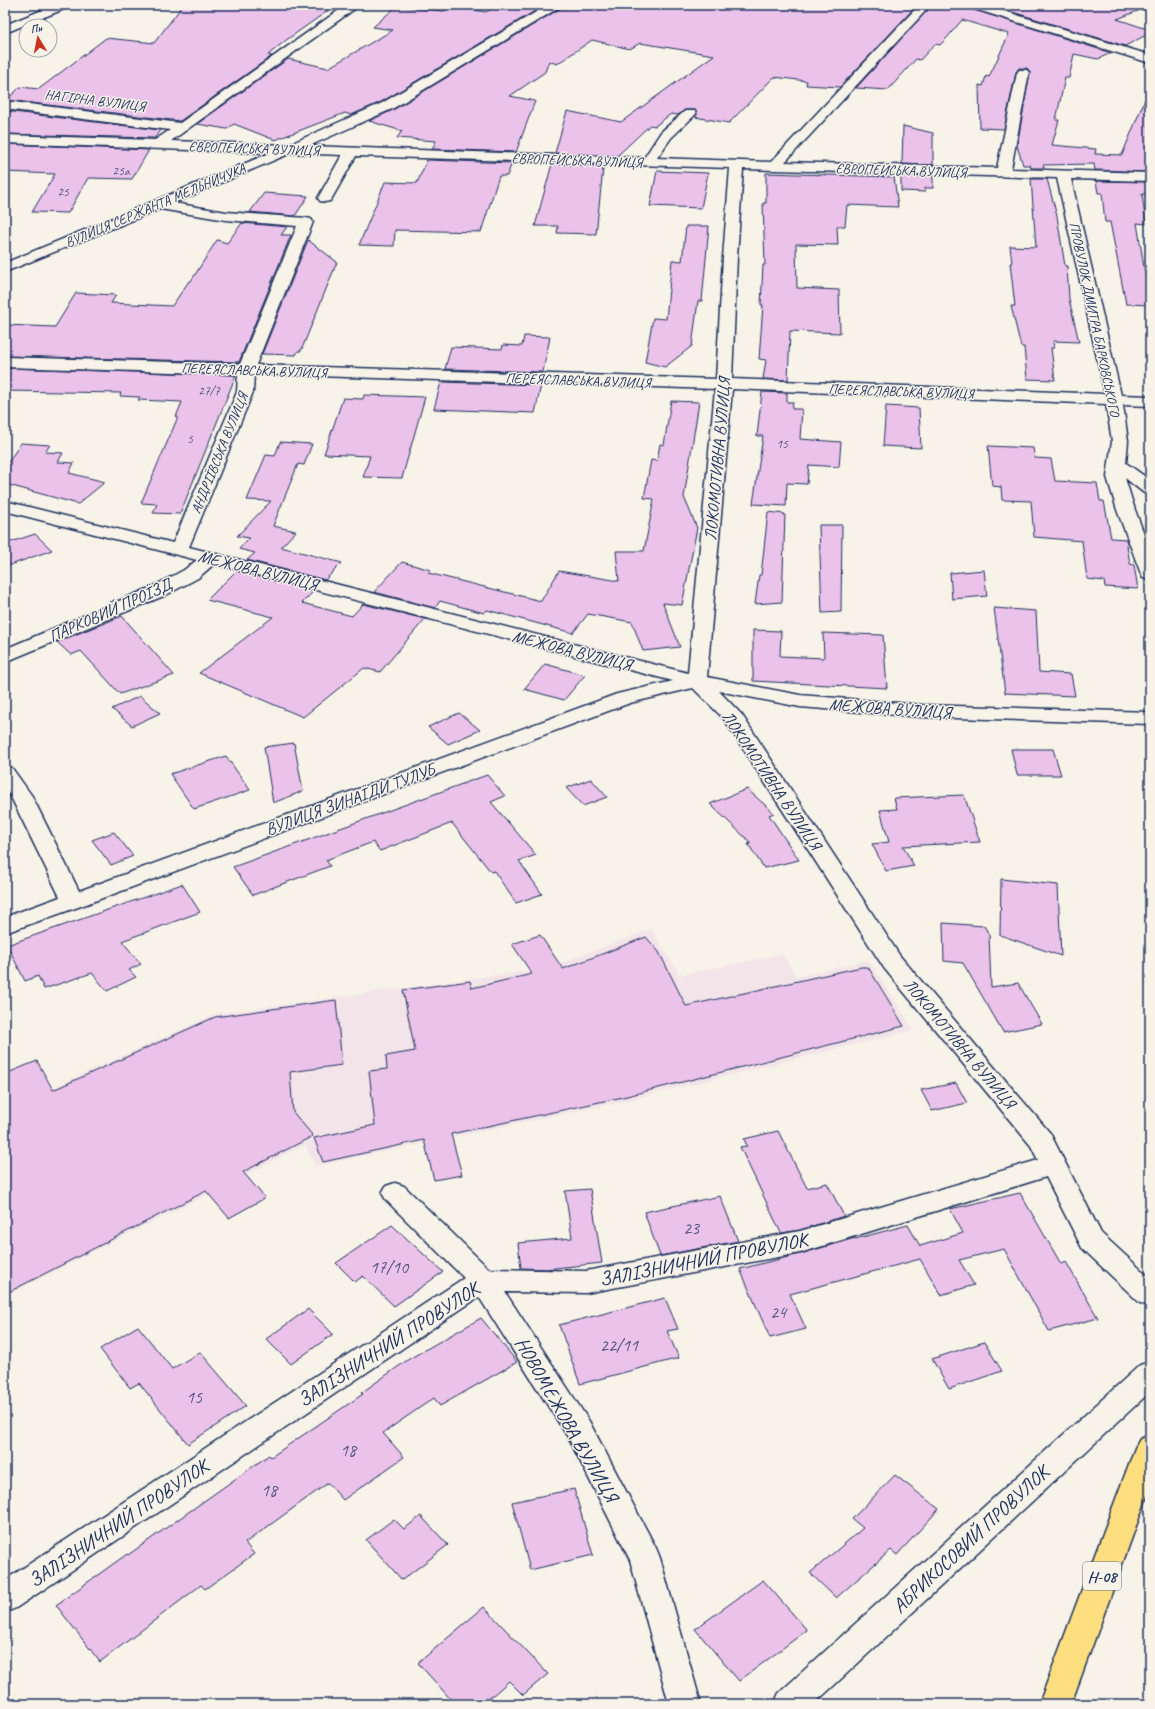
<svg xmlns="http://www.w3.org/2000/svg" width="1155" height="1709" font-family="Caveat,sans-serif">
	<rect width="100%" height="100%" fill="#f7f3e8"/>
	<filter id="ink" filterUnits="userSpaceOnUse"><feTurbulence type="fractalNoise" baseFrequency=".025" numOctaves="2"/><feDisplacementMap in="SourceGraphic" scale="8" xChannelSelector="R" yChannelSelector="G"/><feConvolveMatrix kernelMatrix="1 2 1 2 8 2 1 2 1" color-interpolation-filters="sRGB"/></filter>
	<g filter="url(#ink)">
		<polygon fill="#f3e4e9" points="651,929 680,975 782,954 797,977 868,960 914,1030 625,1101 315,1166 305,1145 5,1296 5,1109 215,1014 548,968"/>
		<g fill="#ebc2ea" stroke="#1b2f5e">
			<polygon points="183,5 336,5 285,41 268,55 272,56 180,121 7,100 20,87 39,89 106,38 154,43"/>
			<polygon points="497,5 545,5 381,102 351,115 345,113 275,140 234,124 227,129 197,124 288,59 328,68 393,30 373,27 397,6 444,11 452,6 486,12"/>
			<polygon points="564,5 917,5 840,87 806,85 807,81 774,77 729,123 695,117 697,114 696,110 685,110 678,115 671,114 655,126 650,125 617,156 555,153 567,111 621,122 714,55 640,43 630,49 592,40 557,64 549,61 545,72 510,96 535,101 516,152 432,149 436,141 397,138 402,131 369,121 393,110 561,8"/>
			<polygon points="932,5 964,5 968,8 1111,53 1098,59 1074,54 1069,78 1065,78 1056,120 1059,120 1052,145 1096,149 1095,154 1122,155 1150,87 1150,172 1095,170 1094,164 1043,165 1044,168 1031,168 1030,165 1023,165 1017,146 1030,72 1027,68 1019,68 1016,72 1004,129 980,128 979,85 983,86 986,76 989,77 1009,34 962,20 946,39 940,45 935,44 920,60 916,59 888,90 856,88"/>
			<polygon points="989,5 1148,5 1148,7 1117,19 1150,30 1150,33 1125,46"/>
			<polygon points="5,111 160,130 155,138 5,134"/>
			<polygon points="903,126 933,133 933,165 902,164"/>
			<polygon points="5,144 149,150 132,179 88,178 68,213 32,212 55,174 5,172"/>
			<polygon points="427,160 512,163 507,176 499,176 481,232 395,230 394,246 359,245 385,182 417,183"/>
			<polygon points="552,164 607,166 603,169 596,234 557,233 558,226 535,226"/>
			<polygon points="657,171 708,173 701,208 650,206"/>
			<polygon points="766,173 894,177 898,207 847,205 845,226 837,226 838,245 796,244 797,288 839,290 840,333 790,331 788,380 763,379 766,360 759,359 763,305 761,305 763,265 765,265 763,203 766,203"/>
			<polygon points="901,175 933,176 933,188 925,188 925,192 901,191"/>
			<polygon points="1031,179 1047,179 1057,216 1065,266 1067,266 1069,299 1079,342 1053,341 1054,348 1051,348 1055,380 1027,379 1024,347 1021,347 1011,306 1015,306 1010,263 1012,263 1010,246 1036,247"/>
			<polygon points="1096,181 1150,182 1150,194 1142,194 1146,224 1137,223 1150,305 1126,304 1110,222 1105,222 1102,193 1098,193"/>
			<polygon points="264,193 308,196 295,216 250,212"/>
			<polygon points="242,223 287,227 281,235 291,235 239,362 5,356 5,325 55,327 76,293 116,295 111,303 172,306 189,281 191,281 217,240 227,243"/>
			<polygon points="686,226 709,226 702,301 698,301 692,346 665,367 645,362 653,318 666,319 672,260 682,261"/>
			<polygon points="308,240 337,262 301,351 298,351 296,355 262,354"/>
			<polygon points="524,336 550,337 543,372 445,369 451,347 502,349 503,345 522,346"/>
			<polygon points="5,368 236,375 180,514 153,513 157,504 141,503 178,417 176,417 182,402 138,400 140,397 120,396 121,393 5,391"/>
			<polygon points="441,382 541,385 535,413 434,409"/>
			<polygon points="762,392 787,393 787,402 793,402 792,409 802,409 800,439 841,442 839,467 809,465 807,484 787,483 786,506 753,504 763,436 757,436"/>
			<polygon points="364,395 425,397 402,478 363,477 370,456 324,454 343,398 363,399"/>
			<polygon points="671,401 699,402 684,497 697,528 682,605 663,603 680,647 643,651 632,622 588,614 573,633 487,610 484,613 440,601 435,608 374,592 402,562 431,570 428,573 541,601 559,571 619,581 616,551 644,551 654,499 644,498 651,460 657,461 660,444 664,445"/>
			<polygon points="886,406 919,408 921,448 883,446"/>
			<polygon points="280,442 312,444 304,465 298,464 273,526 296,531 281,547 342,563 325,580 247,560 255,553 239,549 249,538 237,536 271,501 247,500 266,455 275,456"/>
			<polygon points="21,443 50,445 45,452 63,453 58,462 74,463 69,473 105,482 78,504 5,484 5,467"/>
			<polygon points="988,446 1033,448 1035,458 1051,459 1055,481 1097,483 1100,501 1104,501 1111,538 1126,539 1130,564 1134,565 1138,589 1105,587 1104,581 1087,579 1082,541 1034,537 1031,501 1002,500 1001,487 992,486"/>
			<polygon points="768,512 785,514 782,602 755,604 759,575 761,575"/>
			<polygon points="819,525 842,525 841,612 822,613"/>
			<polygon points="35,534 52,550 5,567 5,544"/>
			<polygon points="984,570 987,596 952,599 950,573"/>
			<polygon points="236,571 314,591 302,603 352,616 363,604 425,619 380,672 364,668 303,717 199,673 273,617 207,600"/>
			<polygon points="994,608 1036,611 1039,672 1071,674 1075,696 1005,693"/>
			<polygon points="122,616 174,675 120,694 81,651 71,655 57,642"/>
			<polygon points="753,630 781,631 780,656 824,658 823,633 883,635 887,688 753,681"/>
			<polygon points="545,664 585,675 564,700 524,689"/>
			<polygon points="140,696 160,713 132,726 112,709"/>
			<polygon points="459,713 480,730 448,744 428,727"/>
			<polygon points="294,743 303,791 273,803 264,747"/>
			<polygon points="1011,749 1053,749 1061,775 1017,775"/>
			<polygon points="226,756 250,790 194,809 170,774"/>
			<polygon points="487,775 505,796 491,802 536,855 519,861 542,894 516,903 494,871 491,872 452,823 380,851 373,842 326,860 330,866 253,895 233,867"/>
			<polygon points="591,779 607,797 583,806 566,788"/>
			<polygon points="747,789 774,813 769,815 799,860 764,868 748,844 751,843 710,804"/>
			<polygon points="964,795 980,842 903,846 914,866 886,871 872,844 889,842 880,810 897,809 894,798"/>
			<polygon points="114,832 133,856 111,865 92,840"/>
			<polygon points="1001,879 1058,885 1061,956 1000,935"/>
			<polygon points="182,884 200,912 122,941 141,964 129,970 136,977 107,991 92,973 44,989 38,976 25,981 7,945"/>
			<polygon points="943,923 984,926 989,934 991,987 1018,983 1042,1024 1003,1032 963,963 944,961"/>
			<polygon points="540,935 563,969 646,937 659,952 686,1006 861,967 868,967 904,1026 623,1097 451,1134 462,1175 434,1180 424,1140 323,1162 314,1138 375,1125 369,1071 387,1069 386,1056 415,1051 403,990 470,981 472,988 532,974 512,944"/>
			<polygon points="336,1000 342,1065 290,1072 293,1112 313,1136 243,1172 265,1198 229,1218 206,1191 5,1294 5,1074 37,1061 53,1090 215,1017"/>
			<polygon points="956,1083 967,1103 932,1111 921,1090"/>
			<polygon points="778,1131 807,1188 827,1183 844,1216 800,1230 781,1233 740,1147 747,1146 744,1139"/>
			<polygon points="590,1189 602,1263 546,1269 521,1268 518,1243 572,1238 565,1191"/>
			<polygon points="1020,1193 1061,1264 1066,1262 1098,1318 1049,1331 1004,1249 959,1260 974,1285 941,1295 920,1259 790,1294 806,1329 770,1338 740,1269 800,1254 855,1238 855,1239 908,1225 920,1246 963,1233 950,1209"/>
			<polygon points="720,1196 738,1241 660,1256 644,1212"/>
			<polygon points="392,1225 443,1272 394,1306 363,1276 355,1282 336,1263"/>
			<polygon points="665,1298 678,1329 667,1331 679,1358 580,1384 559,1325"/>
			<polygon points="308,1309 333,1334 291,1364 266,1339"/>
			<polygon points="481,1318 517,1362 440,1406 434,1398 383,1433 404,1457 343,1500 328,1483 245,1543 254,1554 205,1589 201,1585 100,1662 56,1605 127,1554 128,1555 269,1455 271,1457 363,1394 361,1393 409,1359"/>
			<polygon points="138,1326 172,1369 200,1352 246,1406 188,1444 139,1383 130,1388 100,1349"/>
			<polygon points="984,1342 1002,1371 949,1389 932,1359"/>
			<polygon points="895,1475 939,1509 897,1555 891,1550 836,1598 810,1573 863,1528 852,1519"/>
			<polygon points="574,1489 593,1555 530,1570 512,1502"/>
			<polygon points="421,1516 448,1545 402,1580 366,1540 394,1519 404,1529"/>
			<polygon points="763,1580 807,1630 739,1681 695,1629"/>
			<polygon points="484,1607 548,1674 523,1695 509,1681 483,1704 455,1704 418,1663"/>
		</g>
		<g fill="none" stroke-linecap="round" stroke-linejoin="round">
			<g stroke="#1b2f5e" stroke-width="3">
				<g id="minor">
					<polygon points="55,5 71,5 69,7 5,33 5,25"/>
					<path d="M 346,5 L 360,5 L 171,141 L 288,145 L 382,103 L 548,5 L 562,5 L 560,7 L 392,109 L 309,146 L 644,158 L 661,132 L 685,111 L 695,111 L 696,114 L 671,138 L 657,158 L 771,162 L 919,5 L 931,5 L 785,162 L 997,168 L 1017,73 L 1019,70 L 1027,70 L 1029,73 L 1011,169 L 1150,173 L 1150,181 L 1071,179 L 1121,395 L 1150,396 L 1150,406 L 1123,405 L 1128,441 L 1126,463 L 1150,480 L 1150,494 L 1144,493 L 1125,478 L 1135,510 L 1150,550 L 1150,580 L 1143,578 L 1141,574 L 1117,510 L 1107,477 L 1112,441 L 1106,404 L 732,389 L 707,677 L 800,695 L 922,705 L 1150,712 L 1150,724 L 922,717 L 800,707 L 719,691 L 742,715 L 900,956 L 1050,1133 L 1101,1233 L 1150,1278 L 1150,1306 L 1140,1303 L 1082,1248 L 1046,1177 L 800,1253 L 586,1293 L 505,1292 L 589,1421 L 656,1548 L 660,1558 L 701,1704 L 669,1704 L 630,1560 L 569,1439 L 479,1297 L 16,1608 L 5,1613 L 5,1580 L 464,1278 L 386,1200 L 382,1193 L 386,1186 L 395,1183 L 404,1186 L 489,1269 L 586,1271 L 800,1231 L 1038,1160 L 1031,1146 L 884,968 L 724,719 L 693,688 L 630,703 L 81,906 L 5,933 L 5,917 L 60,897 L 11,797 L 5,788 L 5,766 L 12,768 L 32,796 L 79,891 L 617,694 L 673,681 L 214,564 L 198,578 L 166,595 L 5,662 L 5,649 L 152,587 L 184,570 L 197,560 L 5,511 L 5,501 L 173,543 L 237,392 L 238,374 L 5,367 L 5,357 L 240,364 L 297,226 L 226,220 L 160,209 L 5,272 L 5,263 L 270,153 L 5,143 L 5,135 L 155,140 L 170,130 L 5,109 L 5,101 L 180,123 ZM 291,153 L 342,155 L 318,198 L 320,201 L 325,202 L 330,201 L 332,198 L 356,156 L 730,168 L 723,257 L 716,379 L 256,365 L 313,222 L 311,219 L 306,218 L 226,212 L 174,203 ZM 743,169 L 1057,178 L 1105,394 L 732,379 L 737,257 ZM 254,374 L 715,389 L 688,673 L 189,547 L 253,392 Z"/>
					<polygon points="966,5 984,5 1150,55 1150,63 968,7"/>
					<polygon points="1150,1362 1150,1392 814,1704 774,1704 779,1693 1140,1365"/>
				</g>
			</g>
			<g stroke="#1b2f5e" stroke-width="3">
				<polygon id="major" points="1150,1435 1150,1488 1071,1704 1039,1704 1135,1448 1140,1439"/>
			</g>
			<use href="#minor" fill="#f7f3e8" fill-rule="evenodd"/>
			<use href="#major" fill="#fedf80" fill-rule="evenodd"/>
		</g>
	</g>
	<g text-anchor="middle" stroke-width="3" stroke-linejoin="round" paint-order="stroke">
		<g font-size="13" fill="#4f5481">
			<text x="121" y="175">25а</text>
			<text x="63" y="196">25</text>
			<text x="209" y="395">27/7</text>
			<text x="190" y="443">5</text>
			<text x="782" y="448">15</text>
		</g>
		<g font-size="14" fill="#1b2f5e" stroke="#f7f3e8">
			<text transform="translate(95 100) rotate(7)" y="5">НАГІРНА ВУЛИЦЯ</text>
			<text transform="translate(254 148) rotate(2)" y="5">ЄВРОПЕЙСЬКА ВУЛИЦЯ</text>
			<text transform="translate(577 160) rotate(2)" y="5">ЄВРОПЕЙСЬКА ВУЛИЦЯ</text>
			<text transform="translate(901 170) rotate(2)" y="5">ЄВРОПЕЙСЬКА ВУЛИЦЯ</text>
			<text transform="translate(155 205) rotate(-23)" y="5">ВУЛИЦЯ СЕРЖАНТА МЕЛЬНИЧУКА</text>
			<text transform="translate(1095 319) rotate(78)" y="5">ПРОВУЛОК ДМИТРА БАРКОВСЬКОГО</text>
			<text transform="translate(254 370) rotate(2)" y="5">ПЕРЕЯСЛАВСЬКА ВУЛИЦЯ</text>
			<text transform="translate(578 380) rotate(2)" y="5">ПЕРЕЯСЛАВСЬКА ВУЛИЦЯ</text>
			<text transform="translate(901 391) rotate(2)" y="5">ПЕРЕЯСЛАВСЬКА ВУЛИЦЯ</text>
			<text transform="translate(219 453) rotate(-68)" y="5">АНДРІЇВСЬКА ВУЛИЦЯ</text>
		</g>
		<rect fill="#f7f3e8" stroke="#5d6a87" stroke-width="1" x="1083" y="1562" width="38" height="28" rx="3"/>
		<g font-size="16" font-weight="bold" fill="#1b2f5e">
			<text x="1102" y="1582">Н-08</text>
		</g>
		<g font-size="17" fill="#1b2f5e" stroke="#f7f3e8">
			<text transform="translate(717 459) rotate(-85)" y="6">ЛОКОМОТИВНА ВУЛИЦЯ</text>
			<text transform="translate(258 570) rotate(14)" y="6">МЕЖОВА ВУЛИЦЯ</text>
			<text transform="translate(110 610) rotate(-24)" y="6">ПАРКОВИЙ ПРОЇЗД</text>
			<text transform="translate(572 650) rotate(14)" y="6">МЕЖОВА ВУЛИЦЯ</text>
			<text transform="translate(890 708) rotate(4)" y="6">МЕЖОВА ВУЛИЦЯ</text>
			<text transform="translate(772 780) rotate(56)" y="6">ЛОКОМОТИВНА ВУЛИЦЯ</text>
			<text transform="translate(350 799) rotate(-20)" y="6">ВУЛИЦЯ ЗИНАЇДИ ТУЛУБ</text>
			<text transform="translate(960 1043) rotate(50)" y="6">ЛОКОМОТИВНА ВУЛИЦЯ</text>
		</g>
		<g font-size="18" fill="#4f5481">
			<text x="691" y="1234">23</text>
			<text x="389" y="1273">17/10</text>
			<text x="778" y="1318">24</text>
			<text x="619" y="1351">22/11</text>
			<text x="194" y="1403">15</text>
			<text x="348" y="1456">18</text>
			<text x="269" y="1496">18</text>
		</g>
		<g font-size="20" fill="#1b2f5e" stroke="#f7f3e8">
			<text transform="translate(703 1259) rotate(-11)" y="7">ЗАЛІЗНИЧНИЙ ПРОВУЛОК</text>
			<text transform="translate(388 1344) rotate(-33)" y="7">ЗАЛІЗНИЧНИЙ ПРОВУЛОК</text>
			<text transform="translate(567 1419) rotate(60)" y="7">НОВОМЕЖОВА ВУЛИЦЯ</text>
			<text transform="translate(118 1523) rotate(-34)" y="7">ЗАЛІЗНИЧНИЙ ПРОВУЛОК</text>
			<text transform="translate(970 1539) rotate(-43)" y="7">АБРИКОСОВИЙ ПРОВУЛОК</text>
		</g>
	</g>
	<rect width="1155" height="1709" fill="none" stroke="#f7f3e8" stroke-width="20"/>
	<rect x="10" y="10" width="1135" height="1689" fill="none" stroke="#1b2f5e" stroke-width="1.5" filter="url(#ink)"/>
	<g transform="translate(38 38) rotate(350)"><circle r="19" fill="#f7f3e8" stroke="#9fa5b1"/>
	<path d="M0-3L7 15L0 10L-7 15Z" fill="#c8321e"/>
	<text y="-6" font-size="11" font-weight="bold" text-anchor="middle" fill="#1b2f5e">Пн</text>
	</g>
</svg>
